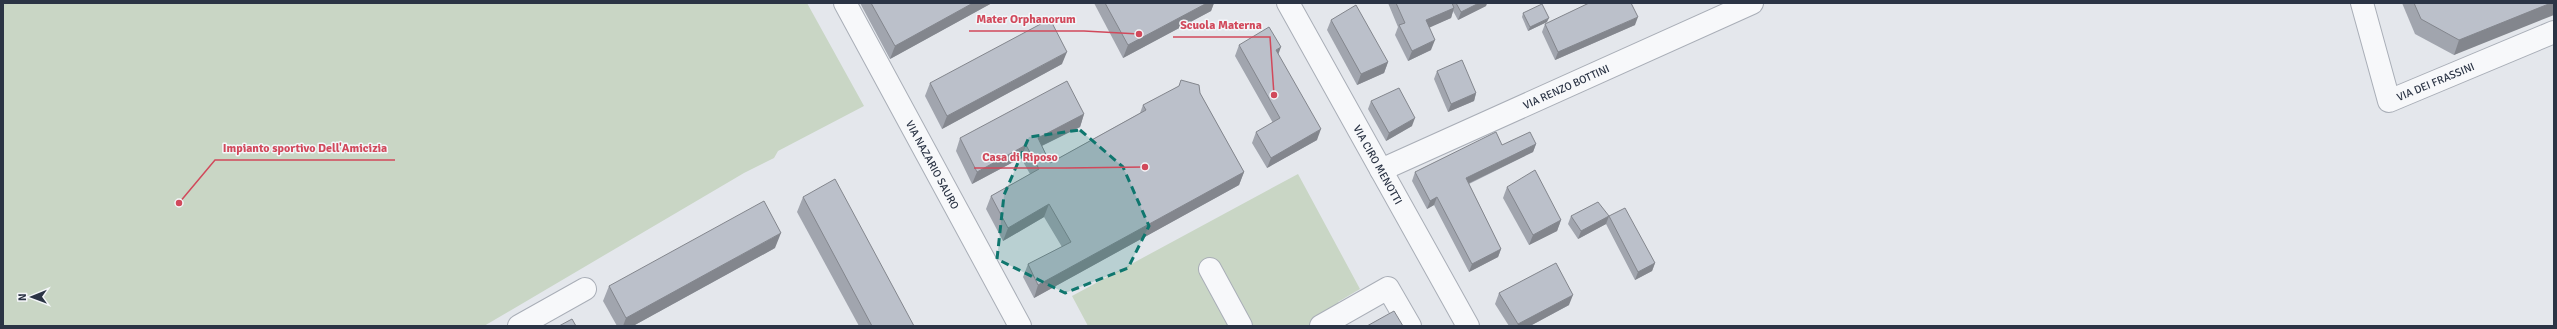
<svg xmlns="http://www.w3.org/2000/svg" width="2557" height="329" font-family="Signika,sans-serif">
	<rect width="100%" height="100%" fill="#e4e7ec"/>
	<g fill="#c9d6c5">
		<polygon points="3,3 807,3 864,106 778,151 774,158 744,173 484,326 3,326"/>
		<polygon points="1298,174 1360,289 1338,302 1349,323 1344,326 1088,326 1072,296"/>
	</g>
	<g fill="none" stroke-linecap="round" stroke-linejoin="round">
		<g stroke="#a9aeb7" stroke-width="24">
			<g id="minor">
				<path id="s1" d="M 845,3 L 1020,326"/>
				<path id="s2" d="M 1288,3 L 1468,326"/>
				<path id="s3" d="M 2362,3 L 2389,101 L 2554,32"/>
				<path id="s4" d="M 1381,170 L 1752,3"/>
				<polyline points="1210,269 1241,326"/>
				<polyline points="519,326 585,289"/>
				<polyline points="1321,326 1388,288 1410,326"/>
			</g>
		</g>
		<use href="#minor" stroke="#f7f8fa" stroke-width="22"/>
	</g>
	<g fill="#a1a5ae">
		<polygon points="860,3 992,3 890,59"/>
		<polygon points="1094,3 1214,3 1211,11 1123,58"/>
		<polygon points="1388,3 1487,3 1486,6 1458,20 1453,11 1451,18 1429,27 1431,50 1408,61 1395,35 1398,27"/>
		<polygon points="2402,3 2554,3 2454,55 2415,34"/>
		<polygon points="1523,13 1547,22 1528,31 1522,17"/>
		<polygon points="1331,20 1388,62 1384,73 1357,85 1327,30"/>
		<polygon points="1545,24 1635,25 1555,60 1542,32"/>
		<polygon points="1239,45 1278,54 1317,140 1267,168 1252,143 1256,132 1273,123 1235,56"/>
		<polygon points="1062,64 942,129 925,96 930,83"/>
		<polygon points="1437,71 1476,93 1474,101 1448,112 1434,79"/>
		<polygon points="1200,93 1244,172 1239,185 1034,298 1023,277 1028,264 1062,247 1044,217 1003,241 986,209 991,196 1030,174 1021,158 972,184 956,151 960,138 1084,114 1080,127 1042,146 1050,163 1140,113 1143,105"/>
		<polygon points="1371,101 1412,126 1386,141 1368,109"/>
		<polygon points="1536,144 1533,152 1469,184 1501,249 1498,257 1469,272 1434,205 1427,209 1412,181 1415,172 1502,145"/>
		<polygon points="1507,187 1561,220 1557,231 1529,245 1503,198"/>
		<polygon points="803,197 914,326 859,326 797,212"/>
		<polygon points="1571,216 1609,216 1655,263 1652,271 1635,280 1606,224 1578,239 1568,224"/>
		<polygon points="775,248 633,326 617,326 603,301 609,286"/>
		<polygon points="1499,293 1569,305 1530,326 1509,326 1495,304"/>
	</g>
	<g fill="#83868d">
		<polygon points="973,3 992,3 890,59 895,46"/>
		<polygon points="1207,3 1214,3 1211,11 1123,58 1128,45"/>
		<polygon points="1479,3 1487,3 1486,6 1458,20 1461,12"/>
		<polygon points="2551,3 2554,3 2554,15 2454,55 2459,40"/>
		<polygon points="1454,8 1451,18 1422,31 1426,20"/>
		<polygon points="1638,17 1635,25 1555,60 1558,52"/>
		<polygon points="1549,18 1547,22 1528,31 1530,27"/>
		<polygon points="1435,40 1431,50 1408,61 1412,51"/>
		<polygon points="1281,47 1277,58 1276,50"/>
		<polygon points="1067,52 1062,64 942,129 947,116"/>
		<polygon points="1388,62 1384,73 1357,85 1361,74"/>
		<polygon points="1476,93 1474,101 1448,112 1451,104"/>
		<polygon points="1084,114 1080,127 1033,150 1038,138"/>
		<polygon points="1415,118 1412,126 1386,141 1389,133"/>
		<polygon points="1321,129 1317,140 1267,168 1271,158"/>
		<polygon points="1536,144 1533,152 1463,186 1466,178"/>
		<polygon points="1026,145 1021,158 972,184 977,172"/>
		<polygon points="1244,172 1239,185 1034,298 1038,285"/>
		<polygon points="1437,197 1434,205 1427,209 1430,201"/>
		<polygon points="1049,204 1044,217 1003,241 1008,228"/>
		<polygon points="1609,216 1606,224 1578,239 1581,231"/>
		<polygon points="1561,220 1557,231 1529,245 1533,235"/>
		<polygon points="781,233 775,248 633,326 623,326 626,318"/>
		<polygon points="1501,249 1498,257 1469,272 1472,264"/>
		<polygon points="1655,263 1652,271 1635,280 1638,272"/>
		<polygon points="1573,295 1569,305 1530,326 1517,326 1518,324"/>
	</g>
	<g fill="#bbc0ca" stroke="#83868d">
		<polygon points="871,3 973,3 895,46"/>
		<polygon points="1105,3 1207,3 1128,45"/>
		<polygon points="1396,3 1452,3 1454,8 1426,20 1435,40 1412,51 1399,25 1405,23"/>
		<polygon points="1456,3 1479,3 1461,12"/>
		<polygon points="1589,3 1631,3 1638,17 1558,52 1545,24"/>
		<polygon points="2414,3 2551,3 2459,40 2421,19"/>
		<polygon points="1542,4 1549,18 1530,27 1523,13"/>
		<polygon points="1356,5 1388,62 1361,74 1331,20"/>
		<polygon points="1050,19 1067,52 947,116 930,83"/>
		<polygon points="1269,27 1281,47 1276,50 1321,129 1271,158 1256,132 1280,118 1239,45"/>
		<polygon points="1462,60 1476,93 1451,104 1437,71"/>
		<polygon points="1181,80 1199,85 1200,93 1244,172 1038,285 1028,264 1071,242 1049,204 1008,228 991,196 1039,169 1026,145 977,172 960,138 1067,81 1084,114 1038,138 1050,163 1146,110 1143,105 1179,86"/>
		<polygon points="1399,88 1415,118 1389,133 1371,101"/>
		<polygon points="1496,132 1502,145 1530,132 1536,144 1466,178 1501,249 1472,264 1437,197 1430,201 1415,172"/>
		<polygon points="1535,170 1561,220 1533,235 1507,187"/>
		<polygon points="835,179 914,326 872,326 803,197"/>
		<polygon points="764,201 781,233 626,318 609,286"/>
		<polygon points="1598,202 1609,216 1581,231 1571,216"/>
		<polygon points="1625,208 1655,263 1638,272 1609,216"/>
		<polygon points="1556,263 1573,295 1518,324 1499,293"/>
		<polygon points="1394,311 1403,326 1367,326"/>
		<polygon points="572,319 576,326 559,326"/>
	</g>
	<path fill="#0f766e" fill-opacity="0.2" stroke="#0f766e" stroke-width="3" stroke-dasharray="8 5" stroke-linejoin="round" d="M 1080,130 L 1123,167 L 1149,226 L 1128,268 L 1065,293 L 997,259 L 1004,195 L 1029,137 Z"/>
	<g text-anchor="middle" stroke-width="3" stroke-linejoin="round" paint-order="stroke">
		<g font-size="11" fill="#2b3445" stroke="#f4f6f9">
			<text dy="4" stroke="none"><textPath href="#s3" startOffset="152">VIA DEI FRASSINI</textPath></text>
			<text dy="4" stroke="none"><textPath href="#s4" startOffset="203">VIA RENZO BOTTINI</textPath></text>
			<text dy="4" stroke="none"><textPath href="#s1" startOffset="184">VIA NAZARIO SAURO</textPath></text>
			<text dy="4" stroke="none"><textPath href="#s2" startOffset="185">VIA CIRO MENOTTI</textPath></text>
		</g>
	</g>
	<path fill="none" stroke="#d1495b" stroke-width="1.5" d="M1139 34L1084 31H969M1274 95L1270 37H1173M179 203L215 160H395M1145 167L1066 168H974"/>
	<g fill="#d1495b" stroke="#f4f6f9" stroke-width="1.5">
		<circle cx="1139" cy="34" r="4"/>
		<circle cx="1274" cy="95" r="4"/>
		<circle cx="179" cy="203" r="4"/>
		<circle cx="1145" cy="167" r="4"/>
	</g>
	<g font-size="12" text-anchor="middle" font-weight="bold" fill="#d1495b" stroke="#f4f6f9" stroke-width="3" stroke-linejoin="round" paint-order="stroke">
		<text x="1026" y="23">Mater Orphanorum</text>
		<text x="1221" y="29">Scuola Materna</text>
		<text x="305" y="152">Impianto sportivo Dell'Amicizia</text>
		<text x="1020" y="161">Casa di Riposo</text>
	</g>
	<rect width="2557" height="329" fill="none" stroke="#2b3445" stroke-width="8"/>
	<g transform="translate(32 297) rotate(269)" stroke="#f4f6f9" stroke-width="3" paint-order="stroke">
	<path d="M0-3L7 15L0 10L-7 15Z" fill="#2b3445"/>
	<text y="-6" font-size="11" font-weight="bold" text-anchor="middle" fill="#2b3445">N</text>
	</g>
</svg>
